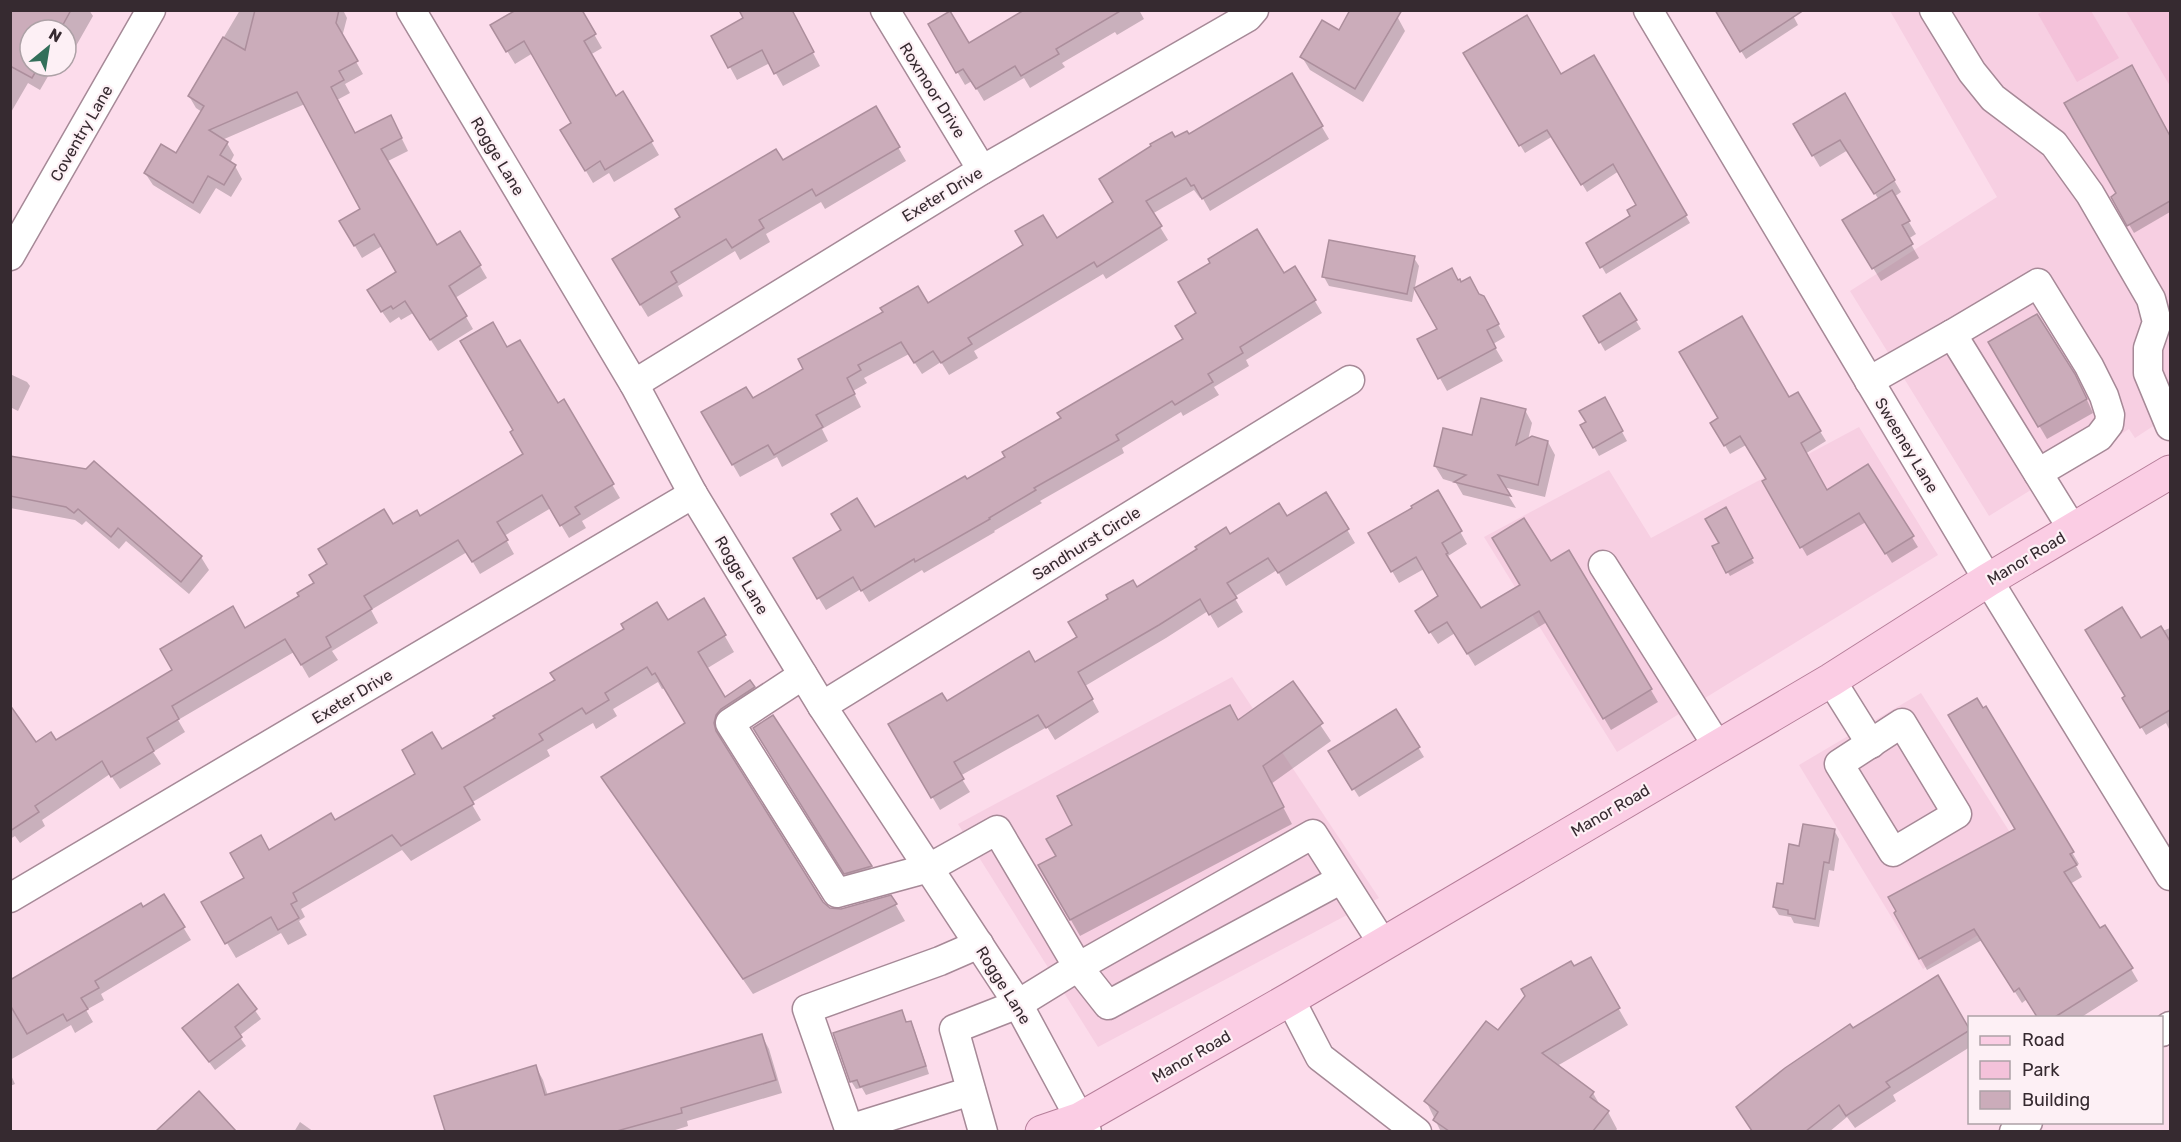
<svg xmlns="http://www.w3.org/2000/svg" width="2181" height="1142" font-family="Rubik,sans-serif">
	<rect width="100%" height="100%" fill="#fcdceb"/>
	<g fill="#f7cfe2">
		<polygon points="1890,11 2170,11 2170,415 2135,438 2129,429 1989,516 1850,291 1997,197"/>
		<polygon points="1859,427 1938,555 1617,752 1484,537 1609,470 1651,538"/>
		<polygon points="1232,677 1379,898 1098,1047 958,824"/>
		<polygon points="1921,693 2048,892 1923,969 1799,765"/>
	</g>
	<g fill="#f4c2da">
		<polygon points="2044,11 2091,11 2119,58 2077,82 2038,14"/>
		<polygon points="2126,11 2170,11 2170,86"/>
	</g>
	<g fill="#0003">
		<polygon points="10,10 89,10 93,16 68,60 66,59 66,30 30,30 30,66 54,66 40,90 28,83 10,114"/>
		<polygon points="240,10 343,10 347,18 342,37 363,74 345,84 350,93 337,100 355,135 397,129 408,151 386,162 437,247 460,233 480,266 487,278 455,298 473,329 438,351 413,313 401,320 399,317 390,323 376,303 398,272 382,246 362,258 341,222 362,210 305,104 222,140 227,143 234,155 230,163 235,166 242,179 231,197 216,188 200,214 153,185 145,173 176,155 202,112 196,108 189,96"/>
		<polygon points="580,10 602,48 590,55 615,98 623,93 659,155 614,182 609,173 593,183 562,130 573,123 533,53 515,64 492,26"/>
		<polygon points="790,10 820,66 783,86 770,63 737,80 713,36"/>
		<polygon points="1037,10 1139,10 1144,19 1117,35 1115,32 1062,63 1065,67 1030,88 1024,78 984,101 972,81 965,85 930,25 969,45"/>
		<polygon points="1386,10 1398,18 1405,31 1363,102 1310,70 1302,57"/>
		<polygon points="1790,10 1798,25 1746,59 1717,12"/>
		<polygon points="1465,53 1561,76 1594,57 1690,223 1606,274 1588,243 1632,217 1638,205 1619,171 1587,192 1553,136 1525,153"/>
		<polygon points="2132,67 2170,139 2170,212 2134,233 2113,197 2118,194"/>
		<polygon points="1291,75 1329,139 1210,211 1202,197 1200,198 1194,190 1152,214 1168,240 1106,279 1103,274 974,351 978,358 949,375 941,362 922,374 909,354 864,378 867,383 853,391 861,407 822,429 828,441 782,467 777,457 740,477 703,413 752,400 928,305 1056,240 1115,203 1175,139 1188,136"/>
		<polygon points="1844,95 1901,192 1894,197 1916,234 1908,239 1919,258 1881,281 1844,220 1879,200 1848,150 1820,167 1795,125"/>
		<polygon points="875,108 906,161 825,209 821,202 766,234 770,242 740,260 735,251 678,286 683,296 648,317 621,273 682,218 783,163"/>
		<polygon points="1414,258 1419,266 1412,302 1329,286 1324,277"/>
		<polygon points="1295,268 1322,313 1246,360 1249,366 1214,387 1219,395 1183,416 1181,412 1122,448 1124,453 1040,501 1042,503 994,531 995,532 924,573 922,570 869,602 861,589 826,610 795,559 874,529 966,481 1007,458 1063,418"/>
		<polygon points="1458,282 1479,295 1491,311 1505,337 1493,344 1503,361 1447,391 1419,340 1439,329"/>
		<polygon points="1620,295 1641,329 1605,351 1585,316"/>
		<polygon points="1990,342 2082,389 2093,413 2047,439"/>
		<polygon points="507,349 558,405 563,402 620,498 582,521 586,528 569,538 551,508 504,536 514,554 480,574 467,552 371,610 378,623 332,651 338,660 309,678 294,652 178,720 185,732 153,752 161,764 120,789 110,774 42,820 45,826 20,843 15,836 10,839 10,735 35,745 56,742 301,596 393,526 420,518 525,454 515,431"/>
		<polygon points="10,374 27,382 30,386 18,411 10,407"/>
		<polygon points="1797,394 1826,441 1805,454 1827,492 1868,466 1918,547 1892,563 1866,522 1807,556 1764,482 1768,479 1746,445 1730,454 1712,423 1788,399"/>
		<polygon points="1604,399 1627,441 1599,456 1582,426 1588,423"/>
		<polygon points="1525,410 1532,423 1528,440 1548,442 1555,455 1545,497 1503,487 1516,508 1463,495 1456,483 1443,479 1435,466 1473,437"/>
		<polygon points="10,457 87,470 94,463 201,557 209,570 189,594 126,541 119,549 86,521 82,525 75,520 10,508"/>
		<polygon points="1438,492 1467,544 1448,556 1480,610 1522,585 1550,563 1569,552 1658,702 1611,730 1547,622 1475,666 1455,633 1438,644 1424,623 1440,597 1424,569 1399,583 1370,533"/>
		<polygon points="1326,494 1355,543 1286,586 1277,570 1234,597 1243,612 1218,628 1208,611 1166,638 1085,686 1099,712 1055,740 1047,727 960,776 970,792 940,810 890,725 946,703 1035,664 1078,637 1136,589 1229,536 1286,518"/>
		<polygon points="1725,509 1754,563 1730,576 1714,547 1721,544"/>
		<polygon points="704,600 734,652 706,669 724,699 750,682 763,703 724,731 722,740 724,746 822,903 830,909 841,911 891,897 905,921 753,994 603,777 687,723 665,688 662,689 658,682 613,709 617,716 596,729 593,723 547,750 550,756 471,803 481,820 411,861 402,850 301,909 305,917 299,921 307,935 288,945 281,933 236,958 203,903 246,878 268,852 334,822 417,774 442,751"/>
		<polygon points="2170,628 2170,731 2166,723 2146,735 2124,698 2126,697 2140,640"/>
		<polygon points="1292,683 1331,741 1271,784 1292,824 1080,936 1040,866 1058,856 1074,826 1238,722"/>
		<polygon points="1986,708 2079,864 2076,866 2082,877 2070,884 2099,930 2131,969 2138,981 2080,1018 2038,1018 2027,999 2022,1003 1982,940 1927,970 1896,914 2017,829 1982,710"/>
		<polygon points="1396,711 1424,757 1359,797 1330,752"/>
		<polygon points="772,717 871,867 881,884 856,891 765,746"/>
		<polygon points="1834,830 1839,839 1834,871 1829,870 1819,927 1794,923 1791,917 1779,915 1774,907 1801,848"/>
		<polygon points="164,896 191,940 101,994 104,1000 86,1010 93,1022 75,1033 71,1025 10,1060 10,982"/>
		<polygon points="1590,959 1628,1025 1557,1066 1593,1093 1601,1107 1608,1112 1617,1129 1615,1132 1441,1132 1426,1101 1498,1032 1574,968"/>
		<polygon points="1937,977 1970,1031 1970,1047 1893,1095 1896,1101 1855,1128 1847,1117 1829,1132 1752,1132 1738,1107 1852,1030"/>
		<polygon points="238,986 261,1019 239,1036 246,1046 215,1070 184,1028"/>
		<polygon points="901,1012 907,1024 911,1023 915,1031 929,1074 866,1095 862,1088 856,1089 851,1081"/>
		<polygon points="762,1036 769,1049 782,1093 687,1121 688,1126 669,1132 446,1132 436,1097 536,1067 543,1080 548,1096"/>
		<polygon points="10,1073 15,1084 10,1086"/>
		<polygon points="199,1094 234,1132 158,1132"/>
		<polygon points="300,1122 314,1132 294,1132"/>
	</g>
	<g fill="#cbacba" stroke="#ac8e9c" stroke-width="1.5">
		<polygon points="10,10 71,10 60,30 30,30 30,66 39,66 32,78 10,66"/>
		<polygon points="255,10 339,10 336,23 358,61 339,71 344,80 331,87 355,133 391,115 402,138 381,149 437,245 460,231 481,265 449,286 467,316 430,340 405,301 393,309 391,306 381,312 367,290 396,272 374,234 354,246 339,221 360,209 297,92 209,130 228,142 220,155 236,165 224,185 208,176 193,203 144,173 161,144 176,153 204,106 188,96 223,37 245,50"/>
		<polygon points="516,10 582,10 596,34 584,41 616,96 623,91 653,141 605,170 600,161 585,171 560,130 571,123 524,41 506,52 490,25"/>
		<polygon points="739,10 792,10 814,52 774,74 762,50 728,68 711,36 743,18"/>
		<polygon points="1024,10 1122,10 1056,49 1059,54 1021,76 1015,66 976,89 963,69 956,73 928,24 950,11 969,43"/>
		<polygon points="1350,10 1402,10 1355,89 1300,57 1322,20 1339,30"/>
		<polygon points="1715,10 1804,10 1740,52"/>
		<polygon points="1527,15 1561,74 1594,55 1687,215 1600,268 1586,243 1630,216 1627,210 1636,205 1613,164 1581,185 1547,130 1519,146 1463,53"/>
		<polygon points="2132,65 2170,136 2170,201 2127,226 2111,197 2116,193 2064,103"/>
		<polygon points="1292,73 1323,126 1202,199 1194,185 1191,186 1186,178 1146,201 1162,226 1097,267 1094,262 968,338 972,344 941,363 933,351 914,363 901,342 858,365 861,370 847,378 855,394 816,415 823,427 774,455 768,445 732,465 701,412 746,387 753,398 803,369 798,359 883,312 880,308 918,286 928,303 1023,245 1015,231 1043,215 1057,238 1113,202 1099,179 1151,146 1150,144 1172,132 1175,137 1187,131 1189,134"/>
		<polygon points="1845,93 1895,180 1874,194 1840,140 1812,156 1793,124"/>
		<polygon points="876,106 900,147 816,196 812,189 759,220 764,228 732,248 726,239 671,272 677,282 640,305 612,259 680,217 675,209 776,149 783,160"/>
		<polygon points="1892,190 1910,221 1902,225 1913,244 1872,269 1842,220"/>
		<polygon points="1257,229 1284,273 1295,266 1316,300 1240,347 1243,353 1208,374 1213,382 1175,405 1172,401 1116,435 1119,440 1034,488 1036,490 989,518 990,519 915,562 914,559 861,591 853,577 817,599 793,558 841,530 831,514 857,498 875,527 965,476 967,479 1005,457 1002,452 1061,418 1057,413 1183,339 1175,326 1196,313 1178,282 1210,263 1208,259"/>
		<polygon points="1329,240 1415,256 1407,294 1322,277"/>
		<polygon points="1452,268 1458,280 1460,279 1461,282 1470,277 1479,294 1484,296 1499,324 1487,330 1496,348 1438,379 1417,339 1437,329 1414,288"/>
		<polygon points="1620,293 1637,320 1599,343 1583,316"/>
		<polygon points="2037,314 2075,374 2087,399 2038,427 1988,342"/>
		<polygon points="1742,316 1789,397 1798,392 1821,431 1801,443 1827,490 1868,464 1914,536 1885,554 1859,513 1800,548 1762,481 1766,479 1740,436 1724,446 1710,423 1718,418 1679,352"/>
		<polygon points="493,322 507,347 520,340 558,403 564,399 614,484 575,507 580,514 560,526 542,495 497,522 508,540 472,562 458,540 364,596 372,609 326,637 331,647 301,665 285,639 172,706 179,719 147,738 154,751 111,777 102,761 35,806 39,812 10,831 10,705 36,742 51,732 56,740 172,670 160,649 233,606 245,628 299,596 297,593 314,583 309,575 327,564 318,549 384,509 393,524 417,510 420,516 523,454 510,432 513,430 460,341"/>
		<polygon points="1605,397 1623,431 1593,448 1580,425 1586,422 1579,411"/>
		<polygon points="1481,398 1526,409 1516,445 1532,436 1548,441 1538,485 1498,475 1511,496 1454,482 1466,475 1434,466 1443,428 1472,435"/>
		<polygon points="10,456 86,469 94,461 202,556 181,582 118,528 111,537 78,509 74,513 66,507 10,496"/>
		<polygon points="1438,490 1462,531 1442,543 1448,553 1446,554 1481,608 1520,585 1492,538 1524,518 1551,561 1569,550 1652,689 1603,719 1539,611 1467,654 1447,622 1429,633 1415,611 1438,596 1416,557 1391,572 1368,533 1412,508 1411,506"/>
		<polygon points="1326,492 1349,529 1278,573 1268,558 1227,583 1237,598 1209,615 1200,599 1159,625 1078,672 1093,699 1046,728 1038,715 954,762 964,779 931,798 888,724 942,693 947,701 1029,651 1035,662 1077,637 1068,622 1108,599 1106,595 1133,580 1137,587 1197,549 1195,547 1226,527 1230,534 1279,503 1287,516"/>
		<polygon points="1726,507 1753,558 1726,573 1712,546 1719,543 1705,519"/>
		<polygon points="704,598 726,635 698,652 725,697 750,680 755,687 721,709 716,715 714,723 716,731 823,902 830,908 841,909 891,895 897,904 743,979 601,777 685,723 655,673 652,675 647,667 605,693 609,700 586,714 582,708 539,734 543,740 464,787 474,804 401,846 392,835 293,893 297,901 291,904 299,918 278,930 271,917 225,944 201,902 244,878 230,853 261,835 269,850 331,813 335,820 415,774 402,750 432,732 442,749 495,718 493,716 555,680 550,673 624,629 621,624 657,602 668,620"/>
		<polygon points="2122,607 2141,638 2161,626 2170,641 2170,710 2140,728 2122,698 2125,696 2085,630"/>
		<polygon points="1293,681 1323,723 1263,766 1284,807 1070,920 1038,865 1056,856 1046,839 1072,825 1057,796 1230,705 1238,720"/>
		<polygon points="1977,698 1983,708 1986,706 2074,852 2070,854 2077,865 2064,872 2100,928 2105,925 2133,968 2055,1017 2037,1017 2019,988 2014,992 1974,929 1919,959 1894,913 1896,911 1888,897 2015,829 1948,715"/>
		<polygon points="1396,709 1420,747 1352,790 1328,751"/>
		<polygon points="773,715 872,866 844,874 753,728"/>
		<polygon points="1803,824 1835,829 1829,863 1824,862 1815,919 1788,914 1788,910 1773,907 1777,883 1783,884 1789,844 1799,846"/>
		<polygon points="164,894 185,927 95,981 99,988 81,998 88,1009 67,1021 63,1014 27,1034 10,1005 10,980 141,903 143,907"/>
		<polygon points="1591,957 1620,1008 1542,1053 1594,1092 1590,1097 1609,1111 1593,1131 1449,1131 1433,1120 1438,1112 1424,1101 1486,1021 1498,1030 1525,996 1521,989 1571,961 1574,966"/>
		<polygon points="1938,975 1970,1030 1886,1082 1890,1087 1846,1116 1839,1105 1806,1131 1752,1131 1736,1107 1785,1068 1850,1024 1853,1028"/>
		<polygon points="238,984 257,1009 235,1027 242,1037 209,1062 182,1028"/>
		<polygon points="902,1010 906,1022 911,1021 926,1066 860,1087 857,1080 850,1082 833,1033"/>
		<polygon points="762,1034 776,1080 681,1108 682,1113 617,1131 445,1131 434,1096 536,1065 545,1095"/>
		<polygon points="199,1091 236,1131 156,1131"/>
	</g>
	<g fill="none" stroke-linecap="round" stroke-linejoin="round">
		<g stroke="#a68997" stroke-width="31">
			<g id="minor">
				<polyline points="411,10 634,384 693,494 822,706 1018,1004 1087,1132"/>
				<polyline points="885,10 982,170"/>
				<polyline points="1648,10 1988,580 2170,876"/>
				<polyline points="1934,10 1972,72 1993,98 2054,144 2090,194 2151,299 2157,322 2148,348 2148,373 2170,426"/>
				<polyline points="10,256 151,10"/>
				<polyline points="1952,334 2038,283 2089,366 2104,396 2110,415 2109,424 2099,437 2038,473"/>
				<polyline points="1869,381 1952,334 2073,530"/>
				<polyline points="634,384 982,170 1248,17 1254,10"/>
				<polyline points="1603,565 1718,747"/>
				<polyline points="803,675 730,723 837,893 929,868 997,830 1078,967 1313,834 1383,944"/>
				<polyline points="1831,680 1871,744"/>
				<polyline points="822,706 1350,380"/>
				<polygon points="1902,723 1957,814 1893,852 1839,764"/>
				<polyline points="10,898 693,494"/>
				<polyline points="1290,999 1320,1057 1417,1132"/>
				<polyline points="2162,1032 2170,1026"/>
				<polyline points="849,1129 807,1009 940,961 979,944"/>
				<polyline points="850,1132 849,1129 971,1091"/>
				<polyline points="983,1132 954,1029 1018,1004 1078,967 1108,1005 1340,880"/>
				<polyline points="2014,1132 2028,1122"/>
			</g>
		</g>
		<g stroke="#b57e99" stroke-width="35">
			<polyline id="major" points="1042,1132 1080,1119 1290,999 1831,680 1988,580 2170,472"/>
		</g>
		<use href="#minor" stroke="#fff" stroke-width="28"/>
		<use href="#major" stroke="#fbcde4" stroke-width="33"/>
	</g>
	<g text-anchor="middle" stroke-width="4.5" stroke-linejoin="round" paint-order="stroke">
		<g font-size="16" fill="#362a30" stroke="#fdf0f5">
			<text transform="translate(933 90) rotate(58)" y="6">Roxmoor Drive</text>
			<text transform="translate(81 133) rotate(-60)" y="6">Coventry Lane</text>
			<text transform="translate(498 156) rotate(59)" y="6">Rogge Lane</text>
			<text transform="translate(942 194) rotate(-31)" y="6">Exeter Drive</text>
			<text transform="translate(1907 445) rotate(59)" y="6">Sweeney Lane</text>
			<text transform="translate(1086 543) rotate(-32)" y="6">Sandhurst Circle</text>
			<text transform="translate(2026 558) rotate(-31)" y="6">Manor Road</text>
			<text transform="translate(742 575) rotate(59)" y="6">Rogge Lane</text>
			<text transform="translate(352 696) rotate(-31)" y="6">Exeter Drive</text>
			<text transform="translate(1610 810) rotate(-30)" y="6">Manor Road</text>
			<text transform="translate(1004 985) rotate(58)" y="6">Rogge Lane</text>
			<text transform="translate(1191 1056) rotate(-30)" y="6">Manor Road</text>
		</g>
	</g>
	<rect width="2181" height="1142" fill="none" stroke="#362a30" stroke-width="24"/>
	<rect x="1968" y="1016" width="195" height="108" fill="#fdf0f5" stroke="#ada1a6" stroke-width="1.5"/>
	<rect x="1980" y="1036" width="30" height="9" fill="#fbcde4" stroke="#ada1a6" stroke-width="1.5"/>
	<text x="2022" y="1046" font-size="18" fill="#362a30">Road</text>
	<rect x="1980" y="1061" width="30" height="18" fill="#f4c2da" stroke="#ada1a6" stroke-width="1.5"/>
	<text x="2022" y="1076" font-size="18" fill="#362a30">Park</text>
	<rect x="1980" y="1091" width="30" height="18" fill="#cbacba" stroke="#ada1a6" stroke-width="1.5"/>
	<text x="2022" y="1106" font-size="18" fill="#362a30">Building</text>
	<g transform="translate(48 48) rotate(30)"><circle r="28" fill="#fdf0f5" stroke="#ada1a6" stroke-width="1.5"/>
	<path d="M0-4.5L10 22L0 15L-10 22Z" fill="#336f5a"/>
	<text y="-9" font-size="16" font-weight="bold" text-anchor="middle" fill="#362a30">N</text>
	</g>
</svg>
